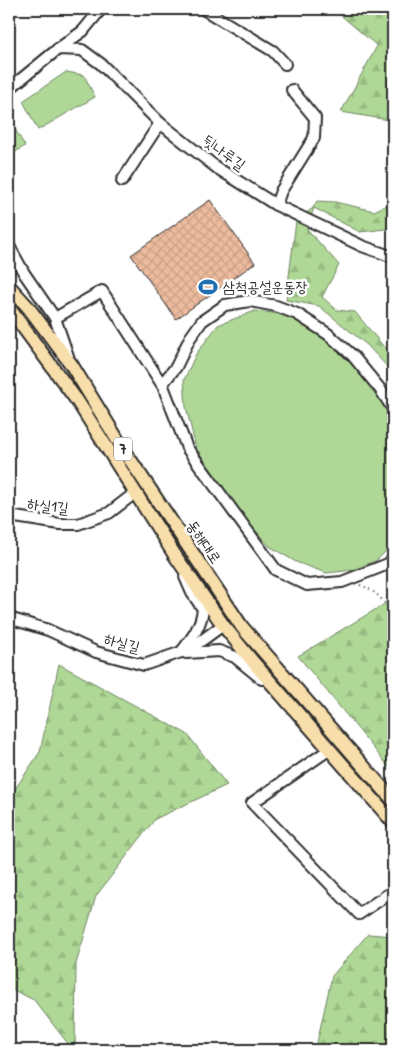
<svg xmlns="http://www.w3.org/2000/svg" width="402" height="1059" font-family="'Patrick Hand','Poor Story',sans-serif">
	<defs>
		<pattern id="forest-firs" width="22" height="20" patternUnits="userSpaceOnUse" patternTransform="scale(1.25)"><rect width="22" height="20" fill="#afd896"/><path d="M5 1l3.5 6h-7zM16 11l3.5 6h-7z" fill="#97ba81"/></pattern>
		<pattern id="building-cross-hatch" width="8" height="8" patternUnits="userSpaceOnUse" patternTransform="scale(1.25)"><rect width="8" height="8" fill="#edbb9e"/><path d="M0 0l8 8M0 8l8-8" fill="none" stroke="#cba188"/></pattern>
	</defs>
	<rect width="100%" height="100%" fill="#fff"/>
	<filter id="ink" filterUnits="userSpaceOnUse"><feTurbulence type="fractalNoise" baseFrequency=".02" numOctaves="2"/><feDisplacementMap in="SourceGraphic" scale="10" xChannelSelector="R" yChannelSelector="G"/><feConvolveMatrix kernelMatrix="1 2 1 2 8 2 1 2 1" color-interpolation-filters="sRGB"/></filter>
	<g filter="url(#ink)">
		<g fill="url(#forest-firs)" stroke="#6d8260">
			<polygon points="272,9 393,9 393,123 389,120 341,112 377,46 337,12"/>
			<polygon points="317,201 335,202 374,211 393,202 393,228 360,232 314,208 307,229 339,265 322,297 337,310 355,312 384,347 393,350 393,373 367,345 319,306 286,300 296,221 313,208"/>
			<polygon points="393,599 393,768 389,767 298,656"/>
			<polygon points="59,664 187,734 227,785 155,819 96,896 76,964 75,1050 73,1050 34,1000 9,988 9,798 40,752"/>
			<polygon points="368,934 393,936 393,1050 313,1050 316,1047 332,976"/>
		</g>
		<g fill="#afd896" stroke="#6d8260">
			<polygon points="66,72 84,75 95,97 38,130 23,101"/>
			<polygon points="9,119 25,146 9,156"/>
			<polygon points="255,311 291,315 311,328 346,357 380,399 393,421 393,544 377,560 354,570 326,573 296,562 269,546 244,517 196,448 186,407 184,380 196,354 218,325"/>
		</g>
		<polygon fill="url(#building-cross-hatch)" stroke="#2b2b2b" points="210,200 255,263 176,319 131,255"/>
		<g fill="none" stroke-linecap="round" stroke-linejoin="round">
			<g stroke="#2b2b2b" stroke-width="14">
				<g id="minor">
					<polyline points="203,9 273,51 285,64"/>
					<polyline points="58,49 83,31 101,9"/>
					<polyline points="9,89 58,49 82,50 101,64 160,123 217,168 276,205 362,246 393,257"/>
					<polyline points="122,181 160,123"/>
					<polyline points="276,205 281,191 314,138 315,118 292,90"/>
					<polyline points="9,246 24,273 55,318"/>
					<polyline points="68,356 55,318 102,291 163,386 187,448 276,570 307,585 342,582 388,564 393,559"/>
					<polyline points="162,384 176,367 190,338 202,321 225,305 250,301 276,306 297,314 328,334 353,356 380,389 393,409"/>
					<polyline points="9,516 60,524 78,524 109,513 135,493"/>
					<polyline points="9,618 48,630 96,652 144,665 190,649 223,625"/>
					<path d="M 182,651 C 193,637 201,626 203,609 L 192,593 L 185,577"/>
					<polyline points="186,653 219,651 235,657 262,679"/>
					<polyline points="330,749 252,803 359,914 393,891"/>
				</g>
			</g>
			<g stroke="#2b2b2b" stroke-width="16">
				<g id="major">
					<polyline points="9,286 28,307 71,364 125,452 242,627 393,800"/>
					<polyline points="9,308 78,402 176,557 223,625 253,662 393,822"/>
				</g>
			</g>
			<path stroke="#2b2b2b" stroke-width="2" stroke-dasharray="1 4" stroke-linecap="butt" d="M 360,585 C 375,590 384,601 393,614"/>
			<use href="#minor" stroke="#fff" stroke-width="10"/>
			<use href="#major" stroke="#f8deab" stroke-width="12"/>
			<g stroke="#2b2b2b" stroke-width="4.5">
				<polyline id="rail" points="9,364 12,360"/>
			</g>
			<use href="#rail" stroke="#fff" stroke-width="2.5" stroke-dasharray="8" stroke-linecap="butt"/>
		</g>
	</g>
	<defs>
		<g id="stadium-bare" transform="scale(1.5)"><path d="M0-5a6.5 5 0 1 0 0 10a6.5 5 0 1 0 0-10ZM-3.5-1.8h7v3.6h-7Z" fill="#1f6fb2" stroke="#fff" stroke-width="2.5" paint-order="stroke"/></g>
	</defs>
	<g fill-rule="evenodd">
		<use href="#stadium-bare" x="208" y="287"/>
	</g>
	<g text-anchor="middle" stroke-width="5" stroke-linejoin="round" paint-order="stroke">
		<rect fill="#fff" stroke="#6b6b6b" stroke-width="1" x="114" y="437.5" width="18" height="23" rx="4"/>
		<g font-size="14" font-weight="bold" fill="#2b2b2b">
			<text x="123" y="454">7</text>
		</g>
		<g font-size="15" fill="#2b2b2b" stroke="#fff">
			<text transform="translate(224 153) rotate(35)" y="5">뒷나루길</text>
			<text transform="translate(48 506) rotate(7)" y="5">하실1길</text>
			<text transform="translate(204 542) rotate(56)" y="5">동해대로</text>
			<text transform="translate(122 643) rotate(15)" y="5">하실길</text>
		</g>
		<g font-size="15" fill="#2b2b2b" stroke="#fff" text-anchor="start">
			<text x="223" y="292">삼척공설운동장</text>
		</g>
	</g>
	<rect width="402" height="1059" fill="none" stroke="#fff" stroke-width="30"/>
	<rect x="15" y="15" width="372" height="1029" fill="none" stroke="#2b2b2b" stroke-width="2" filter="url(#ink)"/>
</svg>
